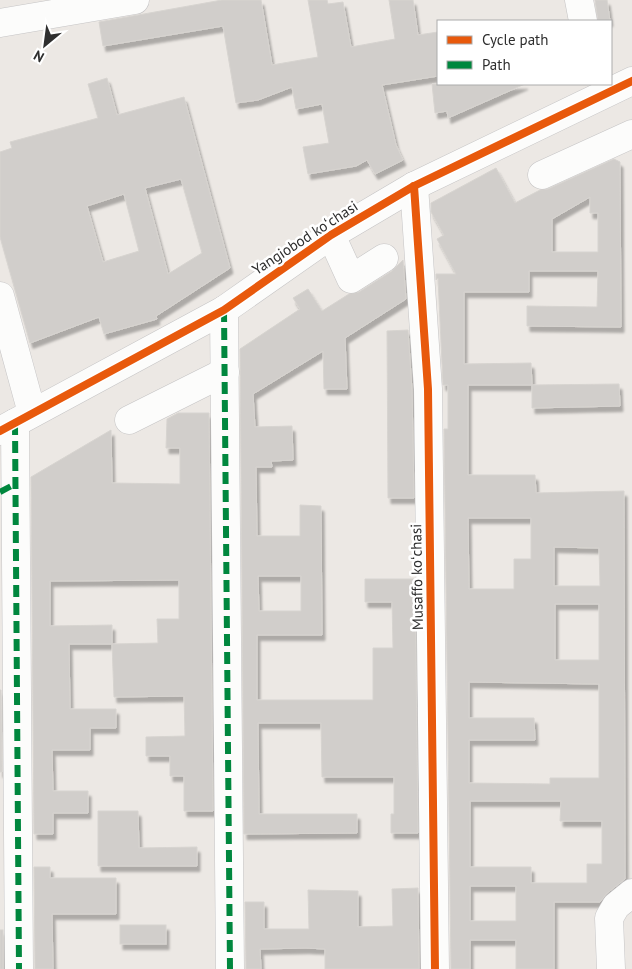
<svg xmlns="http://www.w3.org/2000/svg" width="632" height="969" font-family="'PT Sans',sans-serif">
	<defs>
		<filter id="shadow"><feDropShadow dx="3" dy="5.5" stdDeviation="1" flood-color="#0004"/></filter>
	</defs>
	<rect width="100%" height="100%" fill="#ece8e4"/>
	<g fill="#d1cecb" stroke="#d7d4d0" fill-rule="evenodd" filter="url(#shadow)">
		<polygon points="222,0 261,0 272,65 318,57 308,0 327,0 328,4 343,2 351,47 395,39 389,0 413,0 418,35 438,32 438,76 382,85 396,145 403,160 375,174 367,160 356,166 308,174 303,147 329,143 322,104 296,109 292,87 258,100 236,103 223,26 103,46 99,22"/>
		<polygon points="595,0 607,0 610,21 598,21"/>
		<path d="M 107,78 L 117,115 L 184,97 L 230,268 L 156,316 L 157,319 L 104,334 L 99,317 L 30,343 L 0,237 L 0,152 L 12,148 L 10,142 L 98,118 L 88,84 ZM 181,179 L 202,253 L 168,274 L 145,188 ZM 124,194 L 139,251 L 103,262 L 87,206 Z"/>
		<polygon points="432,84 525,84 448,118 447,111 435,113"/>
		<path d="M 614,159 L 620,162 L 621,327 L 527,326 L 527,306 L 597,307 L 598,271 L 529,271 L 529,292 L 464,292 L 464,364 L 531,363 L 532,385 L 468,385 L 468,475 L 535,475 L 536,493 L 624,491 L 625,879 L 606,894 L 600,902 L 554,902 L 554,969 L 516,969 L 516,940 L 470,940 L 470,969 L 451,969 L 444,429 L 448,429 L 448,385 L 443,385 L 438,278 L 436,280 L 436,274 L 456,274 L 437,239 L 444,235 L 431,212 L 431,203 L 496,168 L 515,203 L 540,190 L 548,189 ZM 590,197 L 590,213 L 598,213 L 598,252 L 552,252 L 552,219 ZM 468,518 L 531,518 L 531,559 L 514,559 L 514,589 L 469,589 ZM 554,547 L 599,548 L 600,586 L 554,586 ZM 555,604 L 599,604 L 599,660 L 555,660 ZM 469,682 L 599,684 L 599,778 L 550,778 L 550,784 L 469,783 L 469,740 L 535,740 L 534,718 L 469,718 ZM 470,801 L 561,801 L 560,821 L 602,821 L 602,864 L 587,864 L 587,883 L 531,883 L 531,867 L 470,867 ZM 470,886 L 516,886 L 516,921 L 470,921 Z"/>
		<path d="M 403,260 L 406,299 L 345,338 L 347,389 L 324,389 L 323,351 L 253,394 L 255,427 L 292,426 L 293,460 L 271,461 L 272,467 L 256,467 L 257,536 L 300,536 L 300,505 L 321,506 L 322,635 L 257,635 L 257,700 L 373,700 L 373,648 L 393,648 L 392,602 L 365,602 L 365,579 L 415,579 L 418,833 L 391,833 L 391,814 L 394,814 L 394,777 L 322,777 L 321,723 L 258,723 L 259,814 L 357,814 L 357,833 L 244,834 L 240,349 L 300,309 L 293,298 L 308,289 L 322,311 L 349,294 L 359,292 L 392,271 ZM 258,576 L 301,576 L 301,611 L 259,611 Z"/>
		<polygon points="408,330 412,390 414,498 388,498 387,331"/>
		<polygon points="619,384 620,406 532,408 532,385"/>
		<path d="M 178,413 L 209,413 L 213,811 L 184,811 L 184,776 L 170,776 L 170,756 L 146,756 L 146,737 L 185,736 L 184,696 L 114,697 L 112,644 L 69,644 L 70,709 L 116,709 L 116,728 L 90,728 L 90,750 L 52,750 L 53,791 L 88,791 L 88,813 L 53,813 L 53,834 L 34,834 L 31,477 L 111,430 L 112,483 L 180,484 L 180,448 L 166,448 L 167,419 ZM 179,580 L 179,619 L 157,619 L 158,643 L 112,644 L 112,625 L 50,626 L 50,581 Z"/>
		<polygon points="0,690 1,690 2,772 0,772"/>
		<polygon points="98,811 138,811 139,848 197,847 197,866 98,866"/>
		<polygon points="34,867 50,867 50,878 116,878 116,914 52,914 53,969 35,969"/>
		<polygon points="418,888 419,969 325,969 325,949 306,948 260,949 261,969 246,969 245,902 264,902 264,929 309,929 308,890 358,891 358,927 393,926 392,889"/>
		<rect x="120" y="925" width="46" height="19"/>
		<rect x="0" y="930" width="3" height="39"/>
	</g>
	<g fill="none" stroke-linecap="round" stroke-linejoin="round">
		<g stroke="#c5c4c5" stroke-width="29">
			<g id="minor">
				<polyline points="579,0 583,21"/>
				<polyline points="0,23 135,0"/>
				<polyline points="542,175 632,134"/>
				<polyline points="414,186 428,389 435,969"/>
				<polyline points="331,235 351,279 384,258"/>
				<polyline points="0,296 32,413"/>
				<polyline points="224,310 230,969"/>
				<polyline points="129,420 225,372"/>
				<polyline points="15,423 19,969"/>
				<polyline points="0,431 224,310 331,235 414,186 632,81"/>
				<polyline points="611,969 609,918 616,906 632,893"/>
			</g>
		</g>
		<use href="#minor" stroke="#fcfcfb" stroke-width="28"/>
		<g stroke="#00873e" stroke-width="6" stroke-dasharray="12 6" stroke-linecap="butt">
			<polyline points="224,310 230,969"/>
			<polyline points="15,423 19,969"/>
			<polyline points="0,492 15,484"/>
		</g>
		<g stroke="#fff" stroke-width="11">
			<g id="cycleway">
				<polyline points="414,186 428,389 435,969"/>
				<polyline points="0,431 224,310 331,235 414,186 632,81"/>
			</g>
		</g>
		<use href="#cycleway" stroke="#e8590c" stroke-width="8"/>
	</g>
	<g text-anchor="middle" stroke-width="5" stroke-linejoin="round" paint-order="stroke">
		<g font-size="15" fill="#2e2e2e" stroke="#fff">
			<text transform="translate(305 238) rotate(-33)" y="5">Yangiobod koʻchasi</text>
			<text transform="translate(417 577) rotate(-91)" y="5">Musaffo koʻchasi</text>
		</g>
	</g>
	<rect x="437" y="20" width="175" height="65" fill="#ffffff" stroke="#ababab"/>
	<rect x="447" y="36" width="25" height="8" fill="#e8590c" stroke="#ababab"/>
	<text x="482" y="45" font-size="15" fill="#2e2e2e">Cycle path</text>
	<rect x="447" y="61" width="25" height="8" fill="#00873e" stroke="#ababab"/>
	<text x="482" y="70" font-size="15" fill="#2e2e2e">Path</text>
	<g transform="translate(45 45) rotate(209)" stroke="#ffffff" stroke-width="4" paint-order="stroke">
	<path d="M0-4L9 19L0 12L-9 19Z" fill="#2e2e2e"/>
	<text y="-8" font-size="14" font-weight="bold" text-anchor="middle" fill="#2e2e2e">N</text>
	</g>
</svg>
